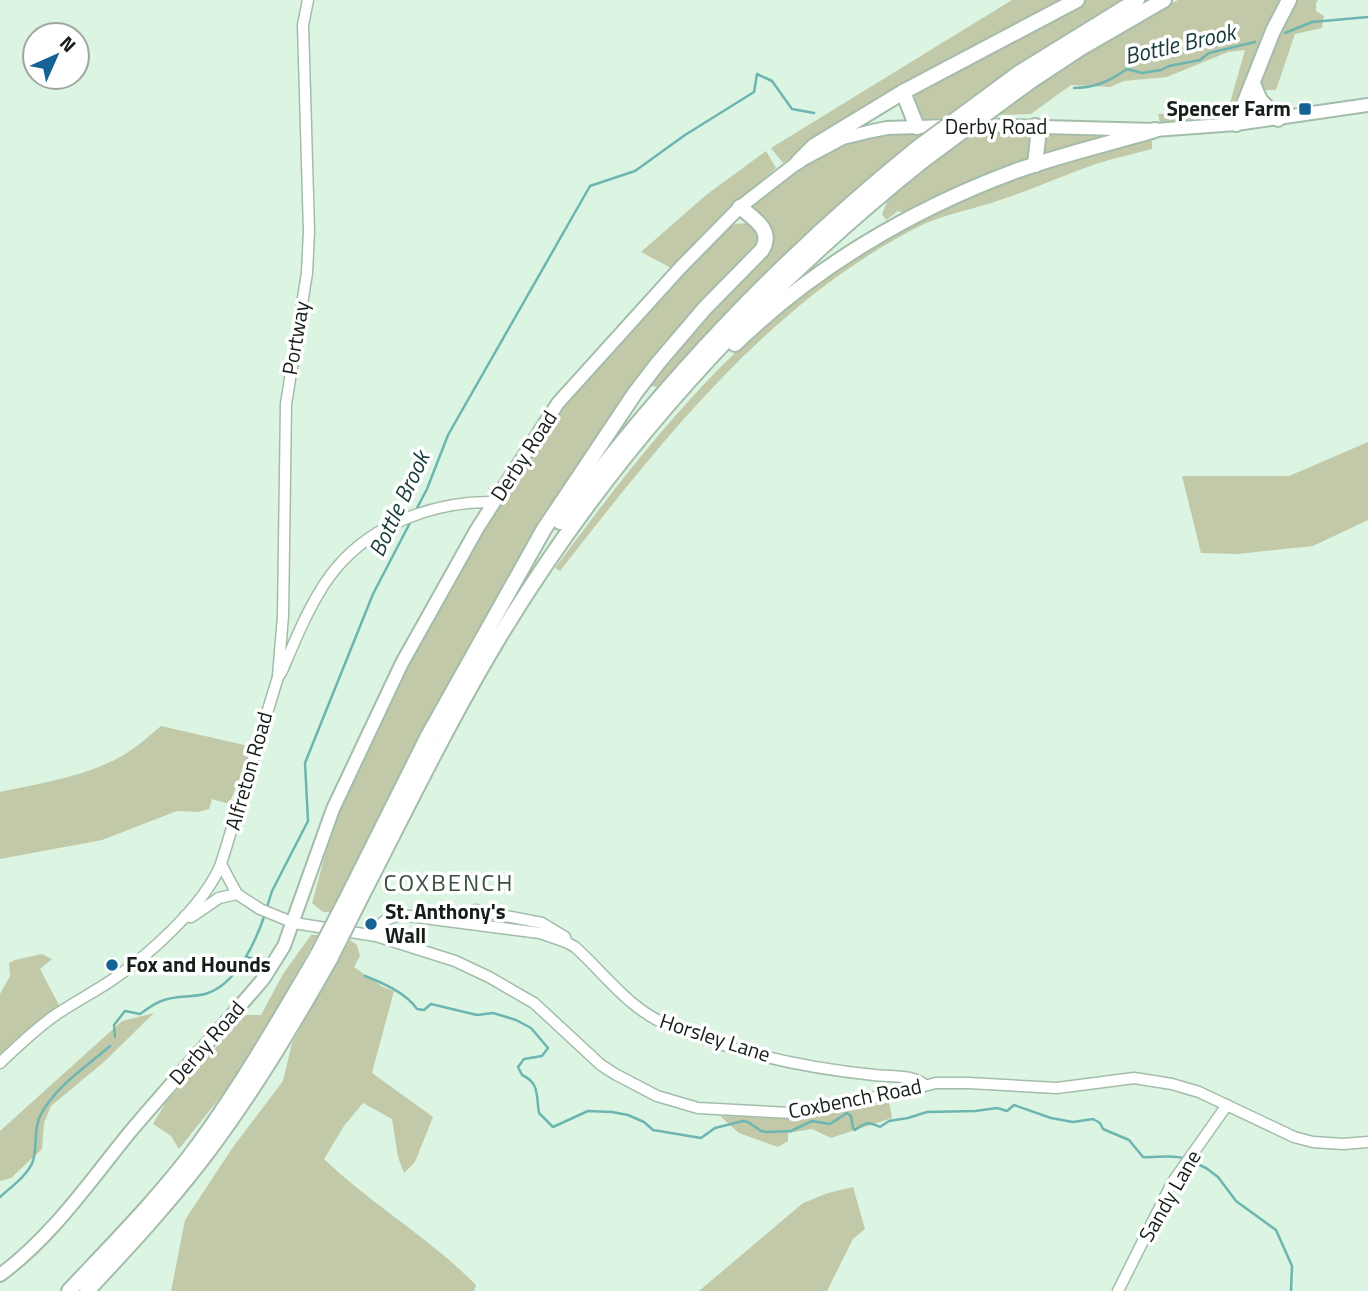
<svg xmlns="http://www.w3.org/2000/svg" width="1368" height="1291" font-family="'Titillium Web',sans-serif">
	<rect width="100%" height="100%" fill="#dcf5e3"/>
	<g fill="#c2c9a8">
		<polygon points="1012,0 1064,0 927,71 847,118 783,163 771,148"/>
		<polygon points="1086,0 1122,0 1052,44 945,118 920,120 913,101 918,89"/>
		<path d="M 1178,0 L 1284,0 L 1235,114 L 1231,117 L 1160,122 L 1158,114 L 1228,110 L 1245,50 L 1228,52 L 1167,77 L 1124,81 L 1110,87 L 1071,85 L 1031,114 L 997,115 C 1054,71 1114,34 1178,0 Z"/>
		<polygon points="1295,0 1318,0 1316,3 1316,11 1324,16 1322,28 1295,34 1276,90 1264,90 1261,84 1275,42"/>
		<polygon points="975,131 1028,135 1031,136 1032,159 908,214 898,211 886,220 882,214 889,197"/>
		<path d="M 923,133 C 893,165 855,190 822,220 C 764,273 713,333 657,387 L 652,386 L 655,377 L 696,326 L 762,261 L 769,246 L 754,207 L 756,202 C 781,180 811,157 842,145 C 867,135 897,134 923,133 Z"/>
		<polygon points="1046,134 1125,137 1041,159 1042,135"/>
		<path d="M 1147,141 L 1152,141 L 1152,149 C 1134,154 1114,158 1096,164 C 1061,176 1027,192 991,203 C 966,211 941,215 916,228 C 767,305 661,442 560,571 L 555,568 C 612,491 671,414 740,348 C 850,243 996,166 1147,141 Z"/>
		<path d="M 766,151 L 776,168 C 739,200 704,232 673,269 L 641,252 L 706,195 Z"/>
		<path d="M 750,223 C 759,229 759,238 758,248 L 694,311 L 644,371 L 517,565 L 475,635 L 350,879 L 331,912 L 323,912 L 312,903 L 332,829 L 395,690 L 455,577 L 528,460 L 575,392 L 724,231 L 735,224 Z"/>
		<polygon points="1368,442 1368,520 1313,546 1238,554 1201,553 1182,476 1289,476"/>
		<path d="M 161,726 L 253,747 L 229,804 L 212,799 L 209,809 L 198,812 L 177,811 L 102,840 L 0,859 L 0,792 C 41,783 84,777 122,756 C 136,748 149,736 161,726 Z"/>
		<polygon points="311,935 318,935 268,1024 222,1095 179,1149 171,1136 153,1124 166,1102 245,1015 261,1015 283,974"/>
		<path d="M 350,940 L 357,945 L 360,956 L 354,967 L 383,987 L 394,991 L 372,1073 L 433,1117 L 415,1162 L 404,1173 L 398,1157 L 392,1119 L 363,1103 L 344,1126 L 324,1159 C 372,1205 430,1238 476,1285 L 474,1291 L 171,1291 L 185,1220 L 233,1147 L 283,1081 L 292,1043 Z"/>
		<polygon points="42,954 52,959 40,969 60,1007 0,1058 0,994 10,976 9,963 15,960"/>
		<polygon points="154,1013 105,1061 51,1106 44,1123 42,1149 11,1178 0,1181 0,1131 122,1021"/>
		<path d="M 889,1101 L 892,1118 L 831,1138 L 812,1129 L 788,1133 L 788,1141 L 778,1147 L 739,1133 L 720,1116 C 776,1117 834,1119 889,1101 Z"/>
		<polygon points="853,1187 865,1229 853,1239 827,1291 699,1291 803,1203 828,1193"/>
	</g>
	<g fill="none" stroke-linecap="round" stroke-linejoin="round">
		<g stroke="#6cb5b0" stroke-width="2.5">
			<polyline points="1285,33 1312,22 1368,17"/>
			<path d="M 1074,88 C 1095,88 1110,81 1127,69 L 1142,73 L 1161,70 L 1169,66 L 1200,60 L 1209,53 L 1255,42"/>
			<polyline points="416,510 427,489 448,435 590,186 635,171 685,135 754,92 757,74 772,81 792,109 814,113"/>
			<polyline points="267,907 272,891 308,821 305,763 373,594 412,519"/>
			<polyline points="247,957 264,962"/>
			<path d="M 365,976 C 383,983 406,993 417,1009 L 424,1010 L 431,1004 L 477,1015 L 493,1013 L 516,1020 L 531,1028 L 548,1048 L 542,1056 L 524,1059 L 518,1067 L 522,1075 C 540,1083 536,1096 539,1113 L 553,1127 L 588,1111 L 612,1112 L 628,1115 L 644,1122 L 653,1130 L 701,1138 L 715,1128 L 743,1121 L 748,1122 L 761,1131 L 767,1132 L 791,1131 L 812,1121 L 830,1124 L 847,1113 L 851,1116 L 853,1128 L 855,1130 C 866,1122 868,1121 880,1127 L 889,1121 L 908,1118 L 927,1112 L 975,1111 L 997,1108 L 1007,1111 L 1014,1105 L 1051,1118 L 1073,1122 L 1093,1119 L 1100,1123 L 1103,1129 L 1129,1140 L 1143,1157 C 1155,1158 1176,1154 1185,1159"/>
			<path d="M 115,1037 L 114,1025 L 125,1011 L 140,1014 C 147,1009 156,1002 164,1000 C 178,995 194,998 208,993 C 237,983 256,941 265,914"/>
			<polyline points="1191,1161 1206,1168 1218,1177 1236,1201 1276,1230 1292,1266 1291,1291"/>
			<path d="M 0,1197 C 11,1187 28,1175 33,1161 C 38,1145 33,1129 41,1114 C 56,1086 86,1067 110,1046"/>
		</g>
		<g stroke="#a4bcaa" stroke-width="13">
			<g id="minor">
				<polyline points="278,676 283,616 286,404 307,273 309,231 303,25 308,0"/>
				<polyline points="221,864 237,894 260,909 294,923 376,936 455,961 489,977 534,1003 601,1065 615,1074 657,1096 698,1108 791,1113 892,1094 936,1083 969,1083 1057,1088 1134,1078 1172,1084 1199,1092 1294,1137 1313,1142 1343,1144 1368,1142"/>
				<polyline points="475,910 542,923 565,937 566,942"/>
				<polyline points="185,916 191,917 219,898 237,894"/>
				<path d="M 376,936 C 380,920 386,919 401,915 L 540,933 L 566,942 L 575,947 C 605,974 630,1010 668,1025 C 732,1052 805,1068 874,1075 C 890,1077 913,1074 925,1085"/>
				<path d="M 0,1063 C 18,1046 36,1028 57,1014 C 75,1002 94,992 112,980 C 149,955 204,906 221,864 L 278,677 L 282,671 C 296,638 314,593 338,566 C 375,523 437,501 493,502"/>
				<polyline points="1118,1291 1172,1183 1227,1105"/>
			</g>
		</g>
		<g stroke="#a4bcaa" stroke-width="16">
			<g id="major">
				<polyline points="968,125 1155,130 1236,124 1368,105"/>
				<path d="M 0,1275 C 52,1237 90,1181 130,1132 C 174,1080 220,1030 264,978 L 284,946 L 333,809 L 402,663 L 477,529 L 558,403 L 680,268 L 740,207 L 798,162 L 843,138 L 872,131 L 887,128 L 949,126"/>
			</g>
		</g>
		<g stroke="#a4bcaa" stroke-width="18">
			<g id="highway">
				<polyline points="1019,73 1137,0"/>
				<polyline points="1028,83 1081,48 1164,0"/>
				<polyline points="1253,84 1260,100 1278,119"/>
				<polyline points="903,92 917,127"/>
				<polyline points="1236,124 1273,31 1289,0"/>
				<polyline points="798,162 814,146 903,92 1077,0"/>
				<polyline points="1035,165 1038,138 1035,126"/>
				<path d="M 735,344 C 813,268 911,210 1013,172 C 1059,155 1108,144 1155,130"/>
				<path d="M 560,522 C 665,381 779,260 916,149"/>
				<path d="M 349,894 L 428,736 L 544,529 L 635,393 L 658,363 L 705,308 L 762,250 C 774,230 754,219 740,207"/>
				<path d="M 361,897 C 408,806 452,714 506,626 C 616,447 761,290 925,159"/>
				<path d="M 69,1291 C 113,1244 161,1196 199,1144 C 243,1083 280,1019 318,954"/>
				<path d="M 87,1291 C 127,1248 167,1205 203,1158 C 251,1095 291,1028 330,959"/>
			</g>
		</g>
		<use href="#minor" stroke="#fff" stroke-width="10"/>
		<use href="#major" stroke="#fff" stroke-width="12"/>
		<use href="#highway" stroke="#fff" stroke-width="14"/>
		<g stroke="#a4bcaa" stroke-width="18" stroke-linecap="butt">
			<g id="highway-bridge">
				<polyline points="916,149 1019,73"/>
				<polyline points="925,159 1028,83"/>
				<polyline points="318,954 349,894"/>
				<polyline points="330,959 361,897"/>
			</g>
		</g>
		<use href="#highway-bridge" stroke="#fff" stroke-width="14"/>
	</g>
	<g fill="#166295" stroke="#fff" stroke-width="2.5">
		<rect x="1298" y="102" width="14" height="14" rx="3.5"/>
		<circle cx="371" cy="924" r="7"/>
		<circle cx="112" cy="965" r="7"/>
	</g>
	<g text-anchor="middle" stroke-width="7" stroke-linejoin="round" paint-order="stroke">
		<g font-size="21" font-weight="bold" fill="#151e17" stroke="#fff" text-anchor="start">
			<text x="1291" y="116" text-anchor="end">Spencer Farm</text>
			<text x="385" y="919">St. Anthony's<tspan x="385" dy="24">Wall</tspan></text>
			<text x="126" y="972">Fox and Hounds</text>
		</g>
		<g font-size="21" fill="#151e17" stroke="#fff">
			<text x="996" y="134">Derby Road</text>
			<text transform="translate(296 338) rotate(-80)" y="7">Portway</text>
			<text transform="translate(524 456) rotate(-57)" y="7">Derby Road</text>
			<text transform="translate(249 771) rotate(-74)" y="7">Alfreton Road</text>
			<text transform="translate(715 1038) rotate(18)" y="7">Horsley Lane</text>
			<text transform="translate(207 1043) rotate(-49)" y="7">Derby Road</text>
			<text transform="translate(855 1099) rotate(-11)" y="7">Coxbench Road</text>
			<text transform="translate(1170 1196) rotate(-60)" y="7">Sandy Lane</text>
		</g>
		<g font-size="23" font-style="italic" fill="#183c3a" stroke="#fff">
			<text transform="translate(1180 44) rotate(-13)" y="8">Bottle Brook</text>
			<text transform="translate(399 504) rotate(-65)" y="8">Bottle Brook</text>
		</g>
		<g font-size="24" letter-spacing="2" fill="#3b5142" stroke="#fff">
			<text x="449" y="891">COXBENCH</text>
		</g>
	</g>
	<g transform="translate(56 56) rotate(45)"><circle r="33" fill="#ffffff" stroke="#a1a5a2" stroke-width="2"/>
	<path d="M0-5L12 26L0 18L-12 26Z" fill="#166295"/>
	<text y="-10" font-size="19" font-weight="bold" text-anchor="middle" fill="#151e17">N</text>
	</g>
</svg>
